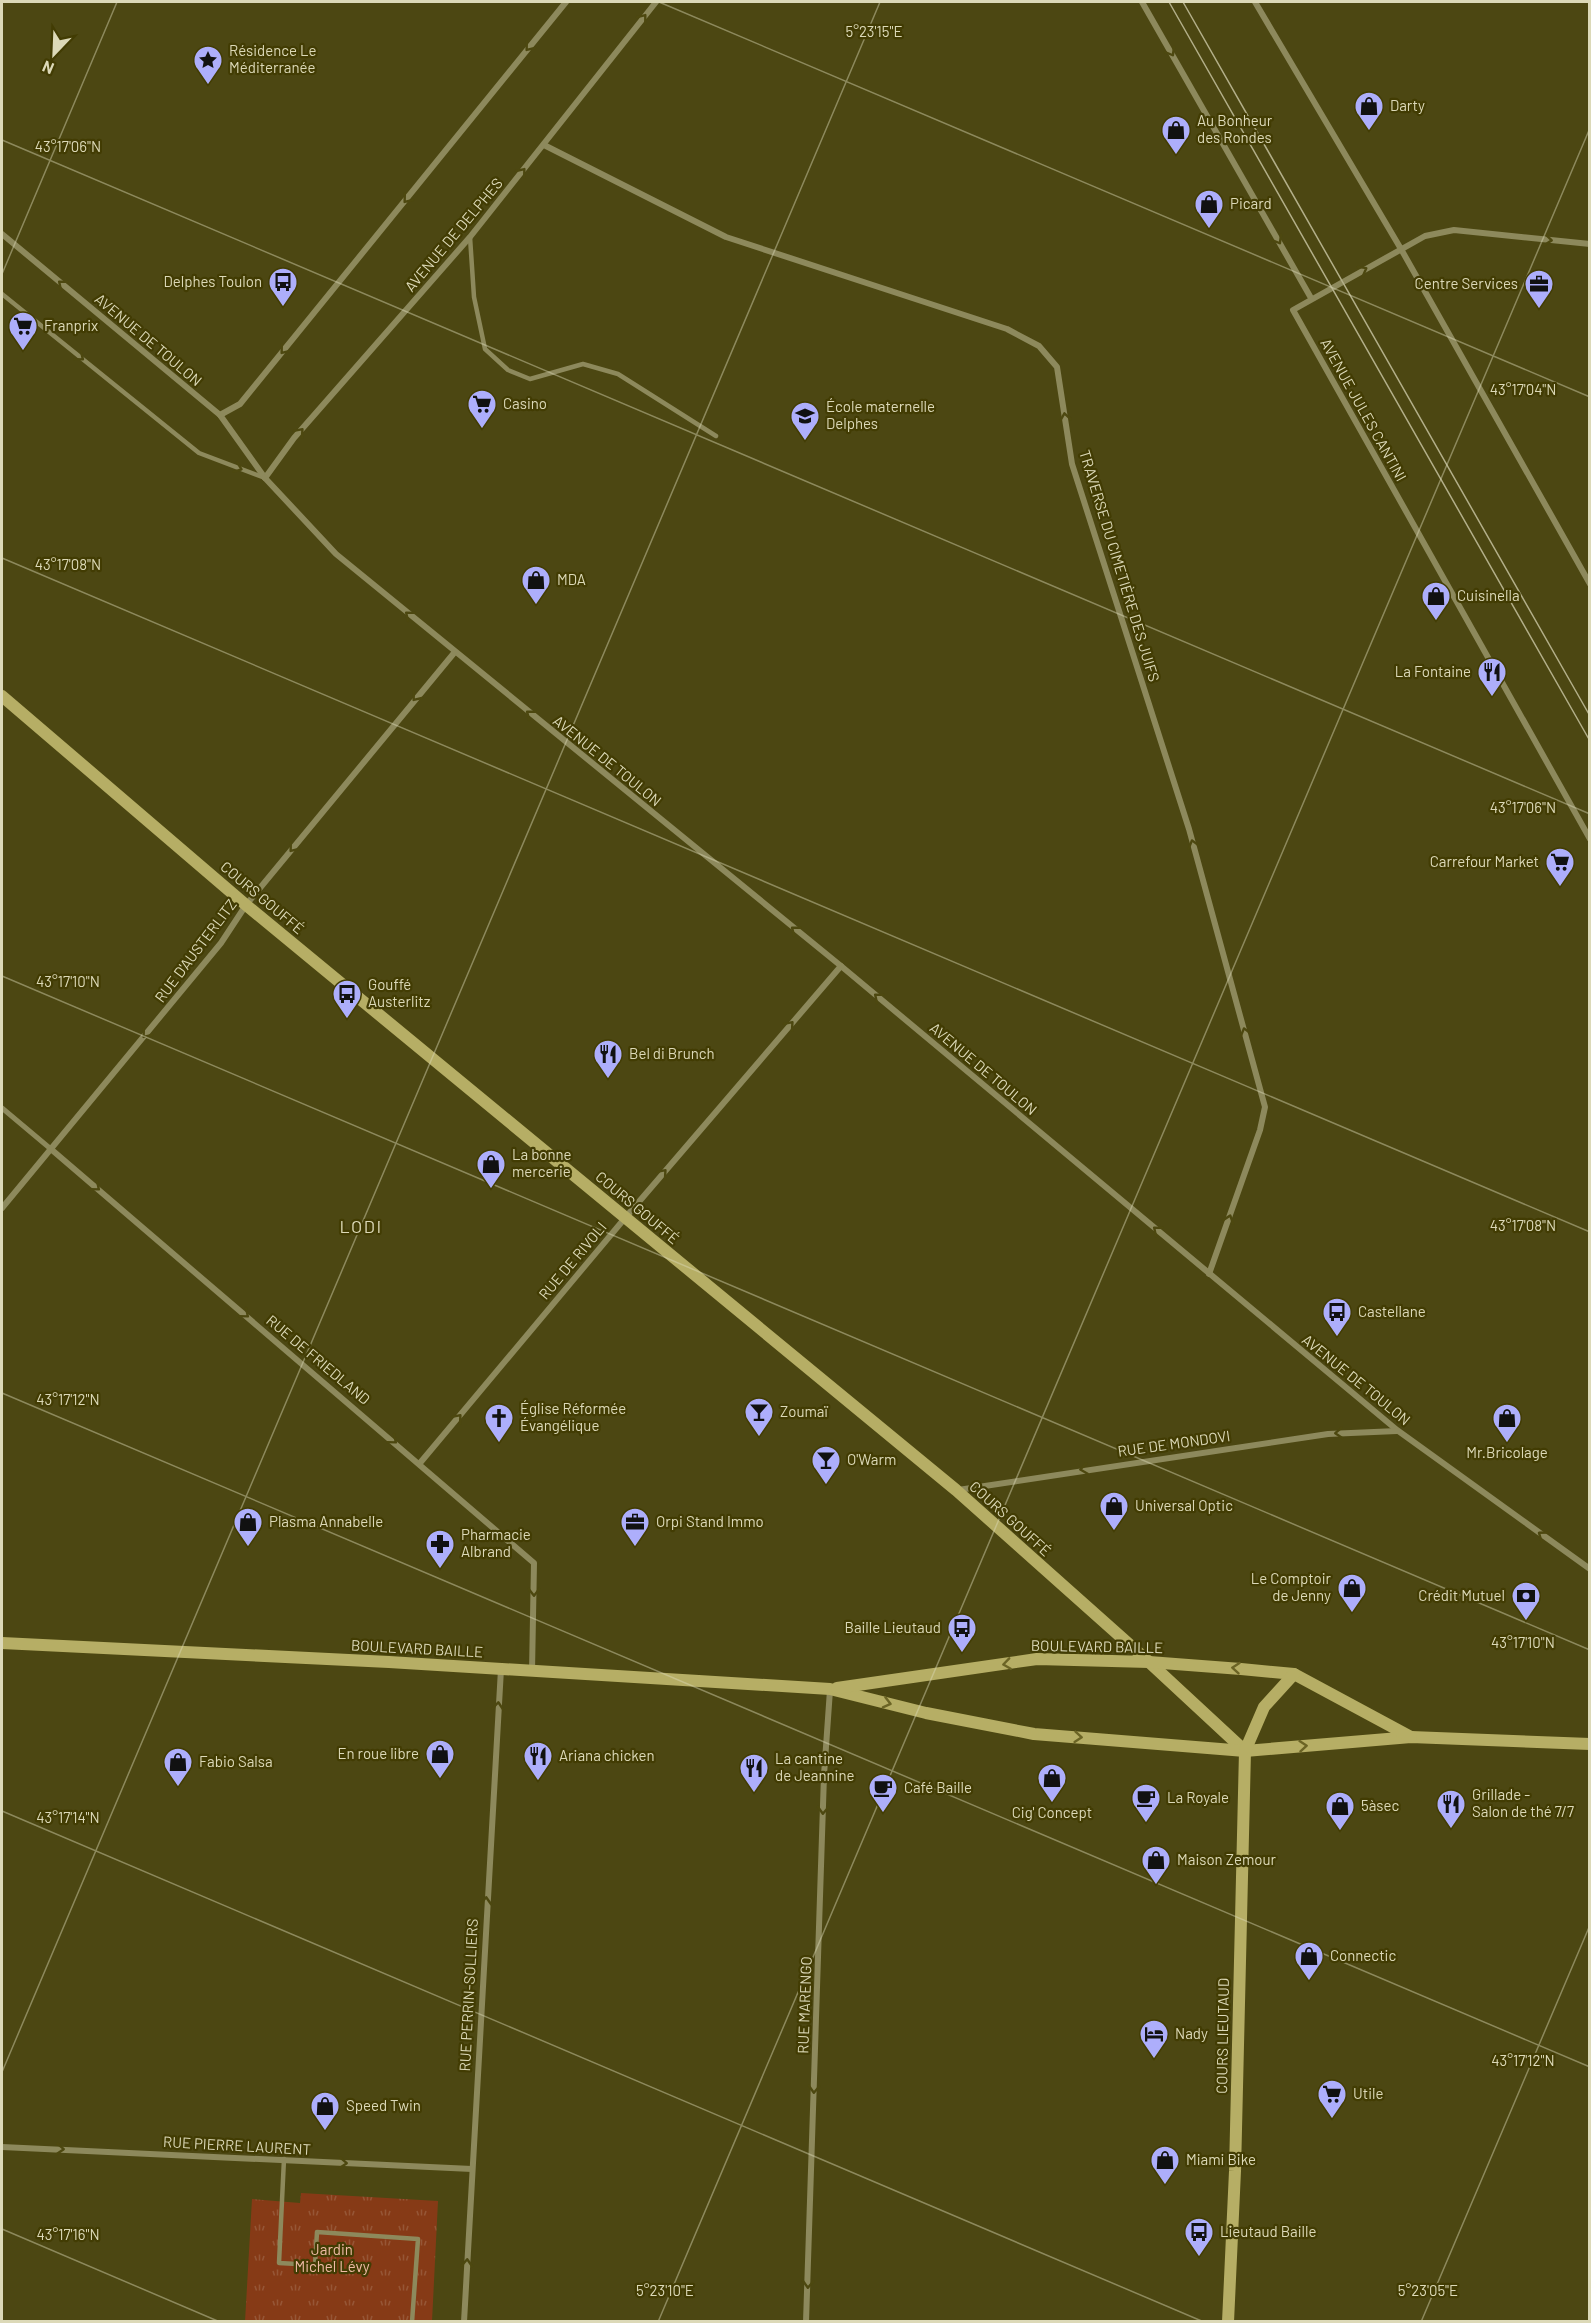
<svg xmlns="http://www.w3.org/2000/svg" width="1591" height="2323" font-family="Barlow,sans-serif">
	<defs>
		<pattern id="grass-tufts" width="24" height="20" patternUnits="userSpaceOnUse" patternTransform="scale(1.5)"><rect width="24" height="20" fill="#863a16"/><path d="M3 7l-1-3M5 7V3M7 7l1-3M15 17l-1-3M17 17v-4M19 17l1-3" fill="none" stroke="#965636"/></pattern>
	</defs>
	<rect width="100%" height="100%" fill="#4c4712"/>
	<polygon fill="url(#grass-tufts)" points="301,2193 438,2201 432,2321 245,2322 252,2199 300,2203"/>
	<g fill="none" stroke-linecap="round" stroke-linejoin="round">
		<g stroke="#8d895c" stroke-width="4.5">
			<polyline points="470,237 474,297 485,349 508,370 530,379 583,364 618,374 716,436"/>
			<polyline points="2,294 199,453 265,478"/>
			<polyline points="284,2159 279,2263 315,2265 317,2232 418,2239 412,2322"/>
		</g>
		<polyline stroke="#8d895c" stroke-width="5" points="2,1108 52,1150"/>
		<g stroke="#8d895c" stroke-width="6">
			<polyline points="1142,2 1311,298"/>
			<polyline points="1255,2 1401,249 1590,584"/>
			<polyline points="544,145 726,237 1007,329 1039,346 1057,367 1072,464 1189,829 1265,1107 1260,1130 1209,1274"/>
			<polyline points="2,234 220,415 265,478 336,554 841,966 1397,1430 1590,1569"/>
			<polyline points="1590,244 1454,230 1425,236 1293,310 1590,839"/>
			<polyline points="220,415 240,404 566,2"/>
			<polyline points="265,478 294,438 470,237 656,2"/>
			<polyline points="52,1150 534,1563 532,1671"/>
			<polyline points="2,1208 221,943 246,905 454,653"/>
			<polyline points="420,1463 625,1218 841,966"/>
			<polyline points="958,1490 1328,1434 1397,1431"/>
			<polyline points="2,2147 472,2169"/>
			<polyline points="464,2322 501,1669"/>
			<polyline points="806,2322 824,1775 830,1690"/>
		</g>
		<g stroke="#b6ae65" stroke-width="12">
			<polyline points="2,696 246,905 956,1490 1149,1662 1245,1751"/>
			<polyline points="2,1643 389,1662 830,1689 926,1713 1034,1734 1245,1751 1411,1737 1590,1744"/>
			<polyline points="837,1688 1037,1659 1149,1662 1241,1669 1294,1674 1411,1737"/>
			<polyline points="1228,2322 1235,2171 1245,1751 1264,1707 1294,1674"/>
		</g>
		<g stroke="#b3af89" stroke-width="1.5">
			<polyline points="1169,2 1590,741"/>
			<polyline points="1183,2 1590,716"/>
		</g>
	</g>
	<defs><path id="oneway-chevron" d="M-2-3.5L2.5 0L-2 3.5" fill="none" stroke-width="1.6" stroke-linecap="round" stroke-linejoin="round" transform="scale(1.5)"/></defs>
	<g stroke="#4d4810">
		<use href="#oneway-chevron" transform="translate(643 18) rotate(-52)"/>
		<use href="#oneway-chevron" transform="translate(529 47) rotate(129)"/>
		<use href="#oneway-chevron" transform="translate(1171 52) rotate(60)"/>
		<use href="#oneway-chevron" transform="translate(522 172) rotate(-51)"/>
		<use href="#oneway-chevron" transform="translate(407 199) rotate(129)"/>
		<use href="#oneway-chevron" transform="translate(1278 240) rotate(60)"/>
		<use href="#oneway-chevron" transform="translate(1548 240) rotate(6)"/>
		<use href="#oneway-chevron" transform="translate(1363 270) rotate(-29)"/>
		<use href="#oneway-chevron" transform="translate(62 284) rotate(-140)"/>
		<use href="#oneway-chevron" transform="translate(284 350) rotate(129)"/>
		<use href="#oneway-chevron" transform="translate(80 357) rotate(39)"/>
		<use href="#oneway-chevron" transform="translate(1065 417) rotate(-99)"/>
		<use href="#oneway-chevron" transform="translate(300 432) rotate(-49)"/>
		<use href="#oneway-chevron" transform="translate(238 468) rotate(21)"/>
		<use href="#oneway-chevron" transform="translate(409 615) rotate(-140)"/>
		<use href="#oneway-chevron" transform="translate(416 697) rotate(129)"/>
		<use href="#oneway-chevron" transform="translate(530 714) rotate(-141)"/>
		<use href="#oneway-chevron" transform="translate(1193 844) rotate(-106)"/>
		<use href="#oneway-chevron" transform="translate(293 848) rotate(129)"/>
		<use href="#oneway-chevron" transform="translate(795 930) rotate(-141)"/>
		<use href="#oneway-chevron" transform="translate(878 997) rotate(-140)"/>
		<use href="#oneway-chevron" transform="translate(790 1025) rotate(-49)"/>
		<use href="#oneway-chevron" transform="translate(1245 1032) rotate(-106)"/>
		<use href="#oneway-chevron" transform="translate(146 1034) rotate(129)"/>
		<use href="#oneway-chevron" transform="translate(663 1173) rotate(-49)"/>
		<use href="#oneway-chevron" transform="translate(96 1187) rotate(40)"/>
		<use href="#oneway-chevron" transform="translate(1229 1219) rotate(-71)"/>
		<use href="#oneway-chevron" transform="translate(1157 1230) rotate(-140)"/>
		<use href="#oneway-chevron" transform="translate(245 1314) rotate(40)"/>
		<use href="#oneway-chevron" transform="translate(458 1418) rotate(-50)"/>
		<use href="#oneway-chevron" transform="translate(1339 1433) rotate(177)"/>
		<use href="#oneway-chevron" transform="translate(393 1440) rotate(40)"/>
		<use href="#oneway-chevron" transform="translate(1084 1469) rotate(172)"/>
		<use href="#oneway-chevron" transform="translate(1542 1535) rotate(-144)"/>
		<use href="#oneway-chevron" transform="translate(534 1592) rotate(90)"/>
		<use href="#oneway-chevron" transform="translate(498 1706) rotate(-85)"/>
		<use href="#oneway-chevron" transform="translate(823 1810) rotate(92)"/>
		<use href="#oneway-chevron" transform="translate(486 1901) rotate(-87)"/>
		<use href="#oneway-chevron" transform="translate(814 2089) rotate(92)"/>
		<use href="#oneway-chevron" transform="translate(60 2149) rotate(3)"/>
		<use href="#oneway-chevron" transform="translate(343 2163) rotate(3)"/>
		<use href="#oneway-chevron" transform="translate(467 2263) rotate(-87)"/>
		<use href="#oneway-chevron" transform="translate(808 2284) rotate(92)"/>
	</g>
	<g stroke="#6b6425">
		<use href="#oneway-chevron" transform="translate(1007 1664) rotate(172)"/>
		<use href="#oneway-chevron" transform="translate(1236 1668) rotate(-175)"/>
		<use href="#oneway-chevron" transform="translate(887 1703) rotate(14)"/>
		<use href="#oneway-chevron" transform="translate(1078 1737) rotate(5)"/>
		<use href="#oneway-chevron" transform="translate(1303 1746) rotate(-5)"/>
	</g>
	<path fill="none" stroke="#dcd9b8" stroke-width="1.5" stroke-opacity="0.45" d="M 659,2 L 1590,397M 2,140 L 1590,814M 2,274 L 117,2M 2,558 L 1590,1232M 2,976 L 1590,1650M 2,1393 L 1590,2067M 2,1811 L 1204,2322M 2,2072 L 880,2M 2,2229 L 220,2322M 658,2322 L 1590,128M 1421,2322 L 1590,1925"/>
	<defs>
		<g id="sight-pin" transform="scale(1.5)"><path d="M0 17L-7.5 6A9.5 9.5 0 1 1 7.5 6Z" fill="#adaefb" stroke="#423c03"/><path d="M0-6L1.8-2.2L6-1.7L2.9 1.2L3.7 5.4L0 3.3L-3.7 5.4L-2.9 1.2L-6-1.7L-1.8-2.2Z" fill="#111"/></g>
		<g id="shop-pin" transform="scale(1.5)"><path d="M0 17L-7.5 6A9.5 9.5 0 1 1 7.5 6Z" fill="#adaefb" stroke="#423c03"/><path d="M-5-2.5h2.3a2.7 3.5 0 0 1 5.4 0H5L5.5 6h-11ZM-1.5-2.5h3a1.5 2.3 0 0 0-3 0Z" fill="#111"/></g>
		<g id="bus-pin" transform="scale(1.5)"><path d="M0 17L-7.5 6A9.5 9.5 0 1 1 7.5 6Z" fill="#adaefb" stroke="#423c03"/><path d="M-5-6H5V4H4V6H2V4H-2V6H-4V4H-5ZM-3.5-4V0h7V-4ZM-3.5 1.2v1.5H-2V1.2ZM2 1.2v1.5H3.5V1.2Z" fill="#111"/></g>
		<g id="office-pin" transform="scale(1.5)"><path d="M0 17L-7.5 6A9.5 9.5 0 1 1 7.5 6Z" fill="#adaefb" stroke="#423c03"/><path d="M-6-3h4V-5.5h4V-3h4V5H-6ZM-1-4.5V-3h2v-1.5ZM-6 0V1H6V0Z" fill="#111"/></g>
		<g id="supermarket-pin" transform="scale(1.5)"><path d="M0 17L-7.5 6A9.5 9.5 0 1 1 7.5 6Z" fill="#adaefb" stroke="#423c03"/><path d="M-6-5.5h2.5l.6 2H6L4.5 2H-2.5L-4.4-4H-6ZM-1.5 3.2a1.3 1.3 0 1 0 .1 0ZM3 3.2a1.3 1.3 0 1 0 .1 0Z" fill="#111"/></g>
		<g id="school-pin" transform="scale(1.5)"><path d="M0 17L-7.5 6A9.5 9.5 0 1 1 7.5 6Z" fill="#adaefb" stroke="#423c03"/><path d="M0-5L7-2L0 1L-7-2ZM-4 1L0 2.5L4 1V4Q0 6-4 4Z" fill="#111"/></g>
		<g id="restaurant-pin" transform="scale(1.5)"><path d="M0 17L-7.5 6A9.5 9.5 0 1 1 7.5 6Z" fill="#adaefb" stroke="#423c03"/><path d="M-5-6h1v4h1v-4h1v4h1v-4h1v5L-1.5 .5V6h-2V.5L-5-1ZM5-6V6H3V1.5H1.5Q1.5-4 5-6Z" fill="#111"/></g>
		<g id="bar-pin" transform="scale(1.5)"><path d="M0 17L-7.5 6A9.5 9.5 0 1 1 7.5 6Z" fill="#adaefb" stroke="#423c03"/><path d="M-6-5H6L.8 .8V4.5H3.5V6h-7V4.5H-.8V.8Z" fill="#111"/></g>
		<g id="church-pin" transform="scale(1.5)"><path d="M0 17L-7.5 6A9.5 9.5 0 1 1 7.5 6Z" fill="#adaefb" stroke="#423c03"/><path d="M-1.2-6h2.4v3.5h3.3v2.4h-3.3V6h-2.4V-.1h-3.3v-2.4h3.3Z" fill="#111"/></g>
		<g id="pharmacy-pin" transform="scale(1.5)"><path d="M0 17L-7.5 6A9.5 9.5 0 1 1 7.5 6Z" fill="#adaefb" stroke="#423c03"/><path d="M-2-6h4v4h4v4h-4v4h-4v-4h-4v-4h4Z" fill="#111"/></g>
		<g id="bank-pin" transform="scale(1.5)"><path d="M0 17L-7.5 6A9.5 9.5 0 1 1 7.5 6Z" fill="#adaefb" stroke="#423c03"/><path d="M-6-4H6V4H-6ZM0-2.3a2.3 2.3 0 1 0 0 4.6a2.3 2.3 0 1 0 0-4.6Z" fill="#111"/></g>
		<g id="cafe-pin" transform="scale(1.5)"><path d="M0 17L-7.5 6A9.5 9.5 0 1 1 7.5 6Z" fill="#adaefb" stroke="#423c03"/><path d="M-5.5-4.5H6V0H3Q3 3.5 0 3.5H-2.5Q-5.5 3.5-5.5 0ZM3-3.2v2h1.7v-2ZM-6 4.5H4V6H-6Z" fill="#111"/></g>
		<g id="hotel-pin" transform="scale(1.5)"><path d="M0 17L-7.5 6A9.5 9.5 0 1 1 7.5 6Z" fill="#adaefb" stroke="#423c03"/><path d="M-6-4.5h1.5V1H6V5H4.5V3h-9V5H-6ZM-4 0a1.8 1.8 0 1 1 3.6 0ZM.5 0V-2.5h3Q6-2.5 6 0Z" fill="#111"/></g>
	</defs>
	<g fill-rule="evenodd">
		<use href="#sight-pin" x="208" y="60"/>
		<use href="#shop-pin" x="1369" y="106"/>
		<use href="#shop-pin" x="1176" y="130"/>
		<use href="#shop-pin" x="1209" y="204"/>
		<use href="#bus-pin" x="283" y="282"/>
		<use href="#office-pin" x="1539" y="284"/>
		<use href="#supermarket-pin" x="23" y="326"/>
		<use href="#supermarket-pin" x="482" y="404"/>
		<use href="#school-pin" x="805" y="416"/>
		<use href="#shop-pin" x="536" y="580"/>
		<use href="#shop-pin" x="1436" y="596"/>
		<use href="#restaurant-pin" x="1492" y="672"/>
		<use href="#supermarket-pin" x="1560" y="862"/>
		<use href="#bus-pin" x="347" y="994"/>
		<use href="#restaurant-pin" x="608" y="1054"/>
		<use href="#shop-pin" x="491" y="1164"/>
		<use href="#bus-pin" x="1337" y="1312"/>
		<use href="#bar-pin" x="759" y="1412"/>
		<use href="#church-pin" x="499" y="1418"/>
		<use href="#shop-pin" x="1507" y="1418"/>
		<use href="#bar-pin" x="826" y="1460"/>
		<use href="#shop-pin" x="1114" y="1506"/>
		<use href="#shop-pin" x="248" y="1522"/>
		<use href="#office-pin" x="635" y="1522"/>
		<use href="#pharmacy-pin" x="440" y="1544"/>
		<use href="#shop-pin" x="1352" y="1588"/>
		<use href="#bank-pin" x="1526" y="1596"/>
		<use href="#bus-pin" x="962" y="1628"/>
		<use href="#shop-pin" x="440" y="1754"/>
		<use href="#restaurant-pin" x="538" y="1756"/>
		<use href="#shop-pin" x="178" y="1762"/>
		<use href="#restaurant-pin" x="754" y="1768"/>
		<use href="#shop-pin" x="1052" y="1778"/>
		<use href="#cafe-pin" x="883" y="1788"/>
		<use href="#cafe-pin" x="1146" y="1798"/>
		<use href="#restaurant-pin" x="1451" y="1804"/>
		<use href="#shop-pin" x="1340" y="1806"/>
		<use href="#shop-pin" x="1156" y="1860"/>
		<use href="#shop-pin" x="1309" y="1956"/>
		<use href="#hotel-pin" x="1154" y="2034"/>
		<use href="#supermarket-pin" x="1332" y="2094"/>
		<use href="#shop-pin" x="325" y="2106"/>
		<use href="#shop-pin" x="1165" y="2160"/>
		<use href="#bus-pin" x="1199" y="2232"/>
	</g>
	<g text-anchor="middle" stroke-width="4.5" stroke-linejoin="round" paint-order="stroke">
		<g font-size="15" fill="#dcd9b8" stroke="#423c03" text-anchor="start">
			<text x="229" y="56">Résidence Le<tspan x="229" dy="17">Méditerranée</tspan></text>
			<text x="1390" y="111">Darty</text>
			<text x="1197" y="126">Au Bonheur<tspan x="1197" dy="17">des Rondes</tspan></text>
			<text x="1230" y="209">Picard</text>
			<text x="262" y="287" text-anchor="end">Delphes Toulon</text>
			<text x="1518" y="289" text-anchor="end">Centre Services</text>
			<text x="44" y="331">Franprix</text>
			<text x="503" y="409">Casino</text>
			<text x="826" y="412">École maternelle<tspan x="826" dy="17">Delphes</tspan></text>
			<text x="557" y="585">MDA</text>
			<text x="1457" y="601">Cuisinella</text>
			<text x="1471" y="677" text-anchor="end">La Fontaine</text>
			<text x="1539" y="867" text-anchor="end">Carrefour Market</text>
			<text x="368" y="990">Gouffé<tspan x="368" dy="17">Austerlitz</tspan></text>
			<text x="629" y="1059">Bel di Brunch</text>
			<text x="512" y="1160">La bonne<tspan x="512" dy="17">mercerie</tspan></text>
			<text x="1358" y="1317">Castellane</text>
			<text x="520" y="1414">Église Réformée<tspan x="520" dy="17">Évangélique</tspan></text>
			<text x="780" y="1417">Zoumaï</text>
			<text x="1507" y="1458" text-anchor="middle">Mr.Bricolage</text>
			<text x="847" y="1465">O'Warm</text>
			<text x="1135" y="1511">Universal Optic</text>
			<text x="269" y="1527">Plasma Annabelle</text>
			<text x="656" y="1527">Orpi Stand Immo</text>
			<text x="461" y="1540">Pharmacie<tspan x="461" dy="17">Albrand</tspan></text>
			<text x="1331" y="1584" text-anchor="end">Le Comptoir<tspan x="1331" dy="17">de Jenny</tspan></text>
			<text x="1505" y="1601" text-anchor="end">Crédit Mutuel</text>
			<text x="941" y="1633" text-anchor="end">Baille Lieutaud</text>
			<text x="419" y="1759" text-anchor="end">En roue libre</text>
			<text x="559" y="1761">Ariana chicken</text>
			<text x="775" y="1764">La cantine<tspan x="775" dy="17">de Jeannine</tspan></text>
			<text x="199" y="1767">Fabio Salsa</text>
			<text x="904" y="1793">Café Baille</text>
			<text x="1472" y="1800">Grillade -<tspan x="1472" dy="17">Salon de thé 7/7</tspan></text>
			<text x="1167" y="1803">La Royale</text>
			<text x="1361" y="1811">5àsec</text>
			<text x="1052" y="1818" text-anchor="middle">Cig' Concept</text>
			<text x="1177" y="1865">Maison Zemour</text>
			<text x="1330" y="1961">Connectic</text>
			<text x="1175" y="2039">Nady</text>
			<text x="1353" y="2099">Utile</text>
			<text x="346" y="2111">Speed Twin</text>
			<text x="1186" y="2165">Miami Bike</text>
			<text x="1220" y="2237">Lieutaud Baille</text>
		</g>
		<g font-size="15" fill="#dcd9b8" stroke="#423c03">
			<text transform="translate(454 235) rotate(-50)" y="5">AVENUE DE DELPHES</text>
			<text transform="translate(148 340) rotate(40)" y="5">AVENUE DE TOULON</text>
			<text transform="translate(1363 410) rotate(61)" y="5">AVENUE JULES CANTINI</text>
			<text transform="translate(1119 566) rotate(73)" y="5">TRAVERSE DU CIMETIÈRE DES JUIFS</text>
			<text transform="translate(607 761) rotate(39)" y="5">AVENUE DE TOULON</text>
			<text transform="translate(262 898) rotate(40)" y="5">COURS GOUFFÉ</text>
			<text transform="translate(196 951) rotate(-53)" y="5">RUE D'AUSTERLITZ</text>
			<text transform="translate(983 1069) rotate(40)" y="5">AVENUE DE TOULON</text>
			<text transform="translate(637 1208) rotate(40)" y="5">COURS GOUFFÉ</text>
			<text transform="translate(573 1261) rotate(-50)" y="5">RUE DE RIVOLI</text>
			<text transform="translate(318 1360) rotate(40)" y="5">RUE DE FRIEDLAND</text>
			<text transform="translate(1356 1380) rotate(39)" y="5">AVENUE DE TOULON</text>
			<text transform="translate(1174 1444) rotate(-8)" y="5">RUE DE MONDOVI</text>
			<text transform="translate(1010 1519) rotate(42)" y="5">COURS GOUFFÉ</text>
			<text transform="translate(1097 1647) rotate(1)" y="5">BOULEVARD BAILLE</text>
			<text transform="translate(417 1649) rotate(3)" y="5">BOULEVARD BAILLE</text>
			<text transform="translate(469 1995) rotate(-87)" y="5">RUE PERRIN-SOLLIERS</text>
			<text transform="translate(805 2005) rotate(-88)" y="5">RUE MARENGO</text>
			<text transform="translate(1223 2036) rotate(-89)" y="5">COURS LIEUTAUD</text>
			<text transform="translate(237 2146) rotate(3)" y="5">RUE PIERRE LAURENT</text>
		</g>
		<g font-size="15" fill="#f0bba6" stroke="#423c03">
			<text x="332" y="2255">Jardin<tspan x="332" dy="17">Michel Lévy</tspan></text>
		</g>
		<g font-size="18" letter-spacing="1.5" fill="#dcd9b8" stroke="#423c03">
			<text x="361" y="1233">LODI</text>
		</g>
	</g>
	<g font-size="15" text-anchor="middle" fill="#dcd9b8" stroke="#423c03" stroke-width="4.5" stroke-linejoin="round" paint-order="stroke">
		<text x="874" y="37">5°23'15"E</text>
		<text x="68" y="152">43°17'06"N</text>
		<text x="1523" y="395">43°17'04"N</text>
		<text x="68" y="570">43°17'08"N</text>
		<text x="1523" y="813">43°17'06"N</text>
		<text x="68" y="987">43°17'10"N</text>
		<text x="1523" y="1231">43°17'08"N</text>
		<text x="68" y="1405">43°17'12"N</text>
		<text x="1523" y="1648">43°17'10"N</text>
		<text x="68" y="1823">43°17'14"N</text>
		<text x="1523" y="2066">43°17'12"N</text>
		<text x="68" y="2240">43°17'16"N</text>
		<text x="665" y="2296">5°23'10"E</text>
		<text x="1428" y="2296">5°23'05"E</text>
	</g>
	<rect width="1591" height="2323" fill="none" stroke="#dcd9b8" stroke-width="6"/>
	<g transform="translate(54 54) rotate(203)" stroke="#423c03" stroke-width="4.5" paint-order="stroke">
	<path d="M0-4.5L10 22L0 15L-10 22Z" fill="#dcd9b8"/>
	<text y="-9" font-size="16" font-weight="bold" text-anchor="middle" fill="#dcd9b8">N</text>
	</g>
</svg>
